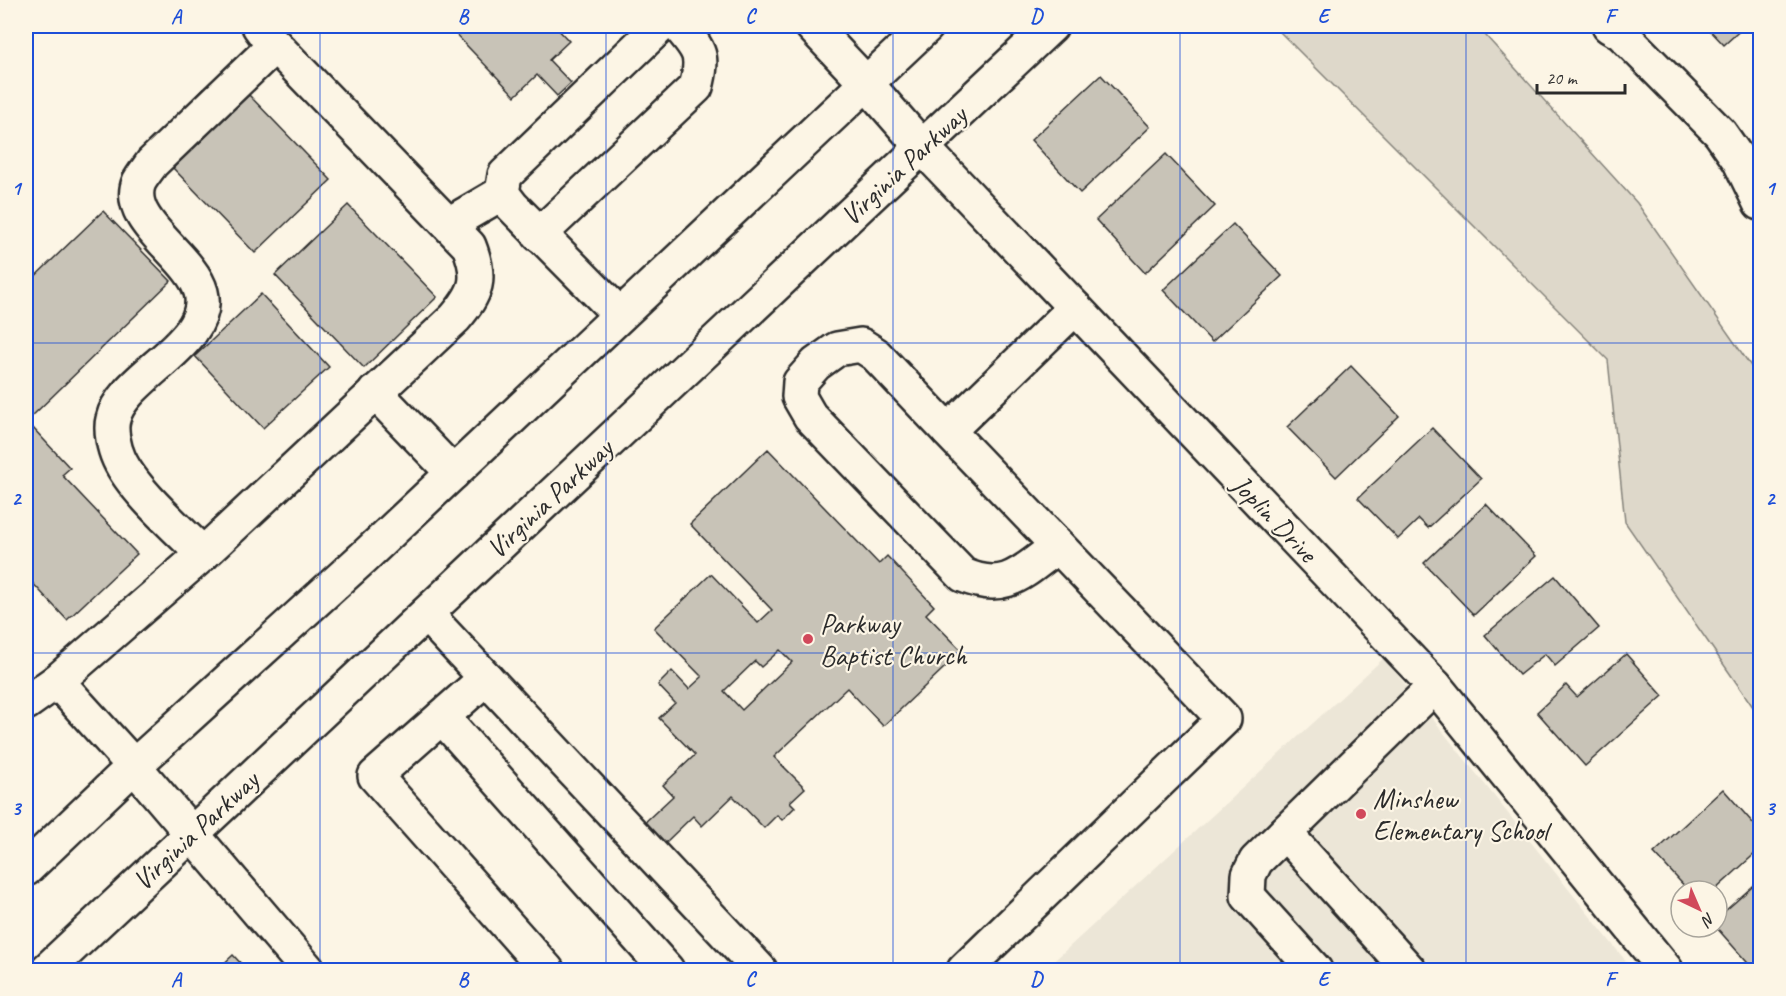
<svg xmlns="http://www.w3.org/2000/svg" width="1786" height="996" font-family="Caveat,sans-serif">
	<rect width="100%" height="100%" fill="#fcf5e5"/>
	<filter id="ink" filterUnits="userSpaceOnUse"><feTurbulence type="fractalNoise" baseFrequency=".0167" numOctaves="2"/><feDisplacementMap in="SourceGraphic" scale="12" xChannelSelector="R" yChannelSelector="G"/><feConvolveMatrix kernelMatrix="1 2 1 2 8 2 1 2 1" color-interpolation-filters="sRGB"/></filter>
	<g filter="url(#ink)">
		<polygon fill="#ece6d7" points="1384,658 1633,970 1044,970"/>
		<polygon fill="#ded8ca" stroke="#84827a" stroke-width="1.5" points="1274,26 1477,26 1637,203 1760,379 1760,717 1625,522 1608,360"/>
		<g fill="#c8c3b7" stroke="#2b2b2b" stroke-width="1.5" fill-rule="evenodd">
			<polygon points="448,26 555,26 569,41 549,60 571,83 557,96 537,75 515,96"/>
			<polygon points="1706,26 1745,26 1724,45"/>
			<polygon points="1101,75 1150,127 1080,193 1031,140"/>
			<polygon points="249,95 331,180 255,253 173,168"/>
			<polygon points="1166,154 1215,206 1145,273 1096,220"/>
			<polygon points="348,205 437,297 364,368 275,275"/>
			<polygon points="103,211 171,281 26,422 26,285"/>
			<polygon points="1233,224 1282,276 1212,342 1163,290"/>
			<polygon points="261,294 329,367 263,428 195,356"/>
			<polygon points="1351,366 1399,416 1336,477 1287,427"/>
			<polygon points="32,427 70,468 62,475 137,554 67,620 26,576 26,433"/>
			<polygon points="1432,428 1481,479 1428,528 1419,519 1398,539 1358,498"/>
			<path d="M 768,449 L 879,564 L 887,556 L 934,606 L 926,614 L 962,651 L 883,726 L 847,688 L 774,757 L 805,788 L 790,802 L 795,807 L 782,820 L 777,815 L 764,828 L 733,796 L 702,826 L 693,816 L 664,844 L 644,823 L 673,796 L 663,785 L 695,755 L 659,718 L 675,703 L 658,685 L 672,671 L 689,689 L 702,677 L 654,628 L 711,574 L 758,623 L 772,610 L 690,524 ZM 780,650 L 792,662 L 742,710 L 724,691 L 755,661 L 761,667 Z"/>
			<polygon points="1486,504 1536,556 1474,615 1424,563"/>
			<polygon points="1555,576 1599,628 1555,666 1545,654 1519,675 1485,635"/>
			<polygon points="1626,654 1663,696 1585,766 1537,712 1566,685 1577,697"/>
			<polygon points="1723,789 1760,831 1760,849 1714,891 1689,891 1654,853"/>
			<polygon points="1760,880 1760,970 1754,970 1716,927 1717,918"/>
			<polygon points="233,955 247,970 217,970"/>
		</g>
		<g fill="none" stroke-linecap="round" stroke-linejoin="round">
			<g stroke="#2b2b2b" stroke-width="38">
				<g id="minor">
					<polyline points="812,26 866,83 922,147 1435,686 1666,970"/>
					<polyline points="1609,26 1621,33 1720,133 1739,160 1760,203"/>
					<polyline points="449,224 502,193"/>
					<path d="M 539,235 L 696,87 C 705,55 699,50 679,26"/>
					<polyline points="620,315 512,206 502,193 505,175 660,26"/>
					<polyline points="375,392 453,473"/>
					<path d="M 948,431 L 875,354 L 861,345 L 837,349 L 816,364 L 800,382 L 799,397 L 810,416 L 963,575 C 1007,594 1023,571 1058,546"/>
					<path d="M 203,554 C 178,529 133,490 119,459 C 114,448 110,430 113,419 C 122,376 214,343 201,292 C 191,255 123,221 139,182 C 142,176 148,169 152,163 L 275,45"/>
					<polyline points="426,614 760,970"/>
					<polyline points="486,678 375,776 547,970"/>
					<path d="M 57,681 L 203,554 L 455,318 C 477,292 482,279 469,246 L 267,37 L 259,26"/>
					<polyline points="26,703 57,681 134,766 308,970"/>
					<polyline points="442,717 667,970"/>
					<polyline points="1285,833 1409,970"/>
					<polyline points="964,970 1224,719 948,431 1075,308"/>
					<polyline points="1315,970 1248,896 1249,875 1256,861 1435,686"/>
				</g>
			</g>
			<g stroke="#2b2b2b" stroke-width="38">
				<g id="major">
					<polyline points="26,869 134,766 364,557 927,26"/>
					<polyline points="47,970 1051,26"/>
				</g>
			</g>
			<use href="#minor" stroke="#fcf5e5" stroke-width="33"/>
			<use href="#major" stroke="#fcf5e5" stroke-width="33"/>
		</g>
	</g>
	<path fill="none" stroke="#1d4ed8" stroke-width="1.5" stroke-opacity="0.55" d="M 320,26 L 320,970M 606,26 L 606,970M 893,26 L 893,970M 1180,26 L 1180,970M 1466,26 L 1466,970M 26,343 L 1760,343M 26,653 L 1760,653"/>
	<g fill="#d1495b" stroke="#fcf5e5" stroke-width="2">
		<circle cx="808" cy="639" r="6"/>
		<circle cx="1361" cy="814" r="6"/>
	</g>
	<g text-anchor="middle" stroke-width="4.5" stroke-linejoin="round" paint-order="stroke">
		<g font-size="28" fill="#2b2b2b" stroke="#fcf5e5">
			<text transform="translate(903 165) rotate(-43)" y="10">Virginia Parkway</text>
			<text transform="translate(549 498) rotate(-43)" y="10">Virginia Parkway</text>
			<text transform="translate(1275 518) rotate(46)" y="10">Joplin Drive</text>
			<text transform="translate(195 830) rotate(-43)" y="10">Virginia Parkway</text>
		</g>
		<g font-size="28" fill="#2b2b2b" stroke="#fcf5e5" text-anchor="start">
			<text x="820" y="633">Parkway<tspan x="820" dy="32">Baptist Church</tspan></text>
			<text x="1373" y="808">Minshew<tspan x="1373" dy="32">Elementary School</tspan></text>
		</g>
	</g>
	<rect width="1786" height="996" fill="none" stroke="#fcf5e5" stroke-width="66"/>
	<g transform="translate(1699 909) rotate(136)"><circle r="28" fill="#fcf5e5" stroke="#a8a49b" stroke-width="1.5"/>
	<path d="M0-4.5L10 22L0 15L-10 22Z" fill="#d1495b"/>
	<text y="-9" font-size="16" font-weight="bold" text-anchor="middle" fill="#2b2b2b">N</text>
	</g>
	<path d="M1537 84v9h88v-9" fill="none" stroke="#2b2b2b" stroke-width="3"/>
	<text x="1546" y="84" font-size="18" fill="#2b2b2b" stroke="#fcf5e5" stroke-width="4.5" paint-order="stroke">20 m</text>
	<rect x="33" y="33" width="1720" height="930" fill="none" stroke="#1d4ed8" stroke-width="2"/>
	<g font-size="20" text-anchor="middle" font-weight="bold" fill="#1d4ed8">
		<text x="176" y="23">A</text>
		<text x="463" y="23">B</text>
		<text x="750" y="23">C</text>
		<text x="1036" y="23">D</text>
		<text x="1323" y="23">E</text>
		<text x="1610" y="23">F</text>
		<text x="16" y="195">1</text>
		<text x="1770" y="195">1</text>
		<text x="16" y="505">2</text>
		<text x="1770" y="505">2</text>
		<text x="16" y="815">3</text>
		<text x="1770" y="815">3</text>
		<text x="176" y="986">A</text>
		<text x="463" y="986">B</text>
		<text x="750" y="986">C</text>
		<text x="1036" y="986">D</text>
		<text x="1323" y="986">E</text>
		<text x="1610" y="986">F</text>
	</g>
</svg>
